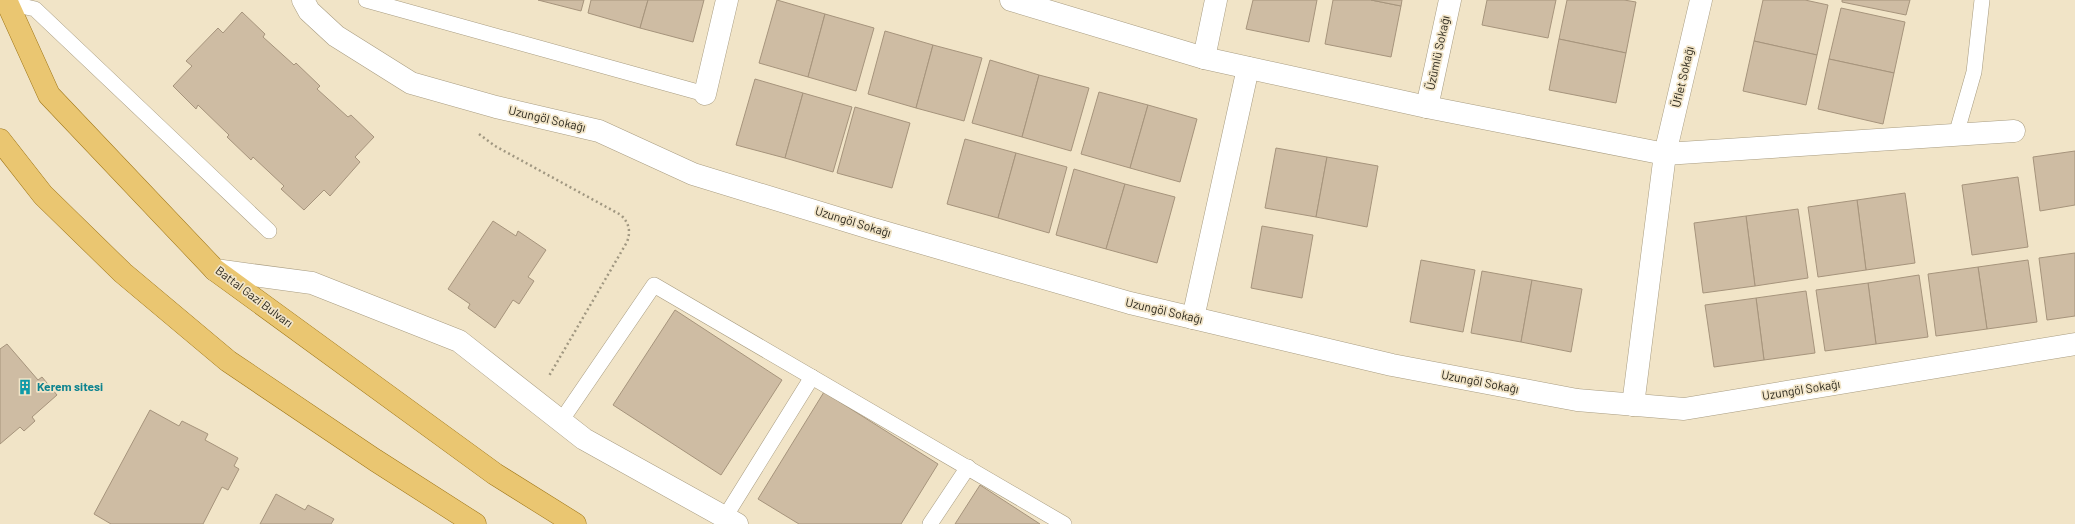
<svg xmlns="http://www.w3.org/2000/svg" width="2075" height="524" font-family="Barlow,sans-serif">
	<rect width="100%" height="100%" fill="#f1e4c7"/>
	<g fill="#cebca3" stroke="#a6947c">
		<polygon points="538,0 584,0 581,11"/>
		<polygon points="591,0 648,0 640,28 588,13"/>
		<polygon points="648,0 704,0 693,42 640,28"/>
		<polygon points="777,0 825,14 808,77 759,63"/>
		<polygon points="1253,0 1317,0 1309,42 1246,29"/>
		<polygon points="1333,0 1371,0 1401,6 1391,57 1325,44"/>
		<polygon points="1371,0 1402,0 1401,6"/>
		<polygon points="1487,0 1556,0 1548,38 1482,25"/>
		<polygon points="1567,0 1624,0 1636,2 1626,53 1559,39"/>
		<polygon points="1763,0 1805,0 1828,5 1817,55 1754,41"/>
		<polygon points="1842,0 1910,0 1906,15 1842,2"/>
		<polygon points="1841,8 1905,22 1894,73 1829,59"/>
		<polygon points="242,12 265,34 263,37 294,65 296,63 320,86 317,89 348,117 351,115 374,137 355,157 360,162 330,196 324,190 304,210 281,189 284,186 253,157 251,160 227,137 229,135 198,105 196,109 173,86 192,66 186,61 218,28 223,33"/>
		<polygon points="825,14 874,28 856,91 808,77"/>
		<polygon points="885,31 933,45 916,108 868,94"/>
		<polygon points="1559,39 1626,53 1616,103 1549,90"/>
		<polygon points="1754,41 1817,55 1806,105 1743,91"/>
		<polygon points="933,45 982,58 964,121 916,108"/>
		<polygon points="1829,59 1894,73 1883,124 1818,109"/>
		<polygon points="990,60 1039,75 1022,137 972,123"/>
		<polygon points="1039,75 1089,88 1071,151 1022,137"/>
		<polygon points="755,79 803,93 785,158 736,145"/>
		<polygon points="1099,92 1148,105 1130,168 1081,154"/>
		<polygon points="803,93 852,107 833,172 785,158"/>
		<polygon points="1148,105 1197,119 1180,182 1130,168"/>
		<polygon points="855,107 910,123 892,188 837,173"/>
		<polygon points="965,139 1016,153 998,218 947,204"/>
		<polygon points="1276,148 1327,157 1316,217 1265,208"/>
		<polygon points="2075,151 2075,205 2040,211 2033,157"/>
		<polygon points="1016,153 1067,167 1049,233 998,218"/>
		<polygon points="1327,157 1378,166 1367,227 1316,217"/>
		<polygon points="1074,169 1125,184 1106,249 1056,235"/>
		<polygon points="2018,177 2028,247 1972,255 1962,185"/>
		<polygon points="1125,184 1175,197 1157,263 1106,249"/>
		<polygon points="1905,193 1915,263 1866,270 1857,200"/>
		<polygon points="1857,200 1866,270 1818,277 1808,207"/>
		<polygon points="1798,209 1808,278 1755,286 1746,216"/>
		<polygon points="1746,216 1755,286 1703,293 1694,223"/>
		<polygon points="493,221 516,236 518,231 546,250 528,277 534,281 519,304 513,300 495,328 468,308 470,304 448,289"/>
		<polygon points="1262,226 1313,235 1302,298 1251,288"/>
		<polygon points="2075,253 2075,316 2047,320 2039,258"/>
		<polygon points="1421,260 1475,270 1463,332 1410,322"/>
		<polygon points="2028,260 2037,322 1987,329 1978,267"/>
		<polygon points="1978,267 1987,329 1936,336 1928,274"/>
		<polygon points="1482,271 1532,280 1521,342 1471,333"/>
		<polygon points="1919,275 1928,337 1876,344 1868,283"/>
		<polygon points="1532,280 1582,289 1571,352 1521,342"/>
		<polygon points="1868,283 1876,344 1825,351 1816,290"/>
		<polygon points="1806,291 1815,353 1764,360 1756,298"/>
		<polygon points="1756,298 1764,360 1714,367 1705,305"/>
		<polygon points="675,310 782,380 721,475 613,405"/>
		<polygon points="7,344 38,380 42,377 57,395 32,417 35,421 24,431 20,427 0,444 0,349"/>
		<polygon points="824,392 938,464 901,524 799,524 758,499"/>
		<polygon points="150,410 179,426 182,421 208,434 205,440 238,458 234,466 239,469 228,490 222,487 203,524 111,524 94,514"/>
		<polygon points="980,485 1040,524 955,524"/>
		<polygon points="276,494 305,510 308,505 334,519 331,524 260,524"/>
	</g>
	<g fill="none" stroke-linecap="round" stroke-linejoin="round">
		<g stroke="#a89c81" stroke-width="16">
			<g id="lane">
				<polyline points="366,0 705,94"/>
				<polyline points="8,3 35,9 269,231"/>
				<polyline points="1956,135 1974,72 1982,0"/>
				<polyline points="561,421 654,285 1064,524"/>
				<polyline points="725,517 812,377"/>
				<polyline points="930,524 968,467"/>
			</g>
		</g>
		<g stroke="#a89c81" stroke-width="23">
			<g id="street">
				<polyline points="303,0 309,11 336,36 411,83 496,107 599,131 693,174 870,228 1130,303 1392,365 1577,400 1684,409 2075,344"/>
				<polyline points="1011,0 1204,58 1427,107 1665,154 2014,131"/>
				<polyline points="1204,58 1216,0"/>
				<polyline points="705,94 727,0"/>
				<polyline points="1427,107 1450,0"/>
				<polyline points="215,270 312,283 459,341 584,439 737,524"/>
				<polyline points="1193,318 1248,68"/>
				<polyline points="1633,405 1665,154 1701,0"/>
			</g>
		</g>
		<g stroke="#9f7617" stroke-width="23">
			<g id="primary">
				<polyline points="6,0 49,95 215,270 495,474 575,524"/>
				<polyline points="0,140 43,195 123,273 228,361 375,460 475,524"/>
			</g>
		</g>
		<path stroke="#a09781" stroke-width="2.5" stroke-dasharray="2 3" stroke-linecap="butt" d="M 479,134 L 495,146 L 621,215 C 629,223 631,231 627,242 L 549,376"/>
		<use href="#lane" stroke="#fff" stroke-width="15"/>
		<use href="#street" stroke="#fff" stroke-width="22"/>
		<use href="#primary" stroke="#eac671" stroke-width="22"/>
	</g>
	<defs>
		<g id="building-bare" transform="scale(1.2)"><path d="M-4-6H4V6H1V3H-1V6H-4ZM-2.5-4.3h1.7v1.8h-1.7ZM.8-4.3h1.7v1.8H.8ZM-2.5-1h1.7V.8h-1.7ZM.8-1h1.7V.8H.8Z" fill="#0f9aa8" stroke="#f1e4c7" stroke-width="2.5" paint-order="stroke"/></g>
	</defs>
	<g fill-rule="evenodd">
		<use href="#building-bare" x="25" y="387"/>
	</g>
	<g text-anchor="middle" stroke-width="3.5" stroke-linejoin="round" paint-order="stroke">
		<g font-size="12" fill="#2d291e" stroke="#f1e4c7">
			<text transform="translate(1438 53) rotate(-78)" y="4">Üzümlü Sokağı</text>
			<text transform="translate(1683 77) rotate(-77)" y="4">Üflet Sokağı</text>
			<text transform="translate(547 119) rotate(13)" y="4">Uzungöl Sokağı</text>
			<text transform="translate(853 222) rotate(17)" y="4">Uzungöl Sokağı</text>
			<text transform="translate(254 297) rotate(37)" y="4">Battal Gazi Bulvarı</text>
			<text transform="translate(1164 311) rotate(13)" y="4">Uzungöl Sokağı</text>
			<text transform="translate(1480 382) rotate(11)" y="4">Uzungöl Sokağı</text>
			<text transform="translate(1801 390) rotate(-9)" y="4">Uzungöl Sokağı</text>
		</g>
		<g font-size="12" font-weight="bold" fill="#0d838f" stroke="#f1e4c7" text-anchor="start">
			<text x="37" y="391">Kerem sitesi</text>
		</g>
	</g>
</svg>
